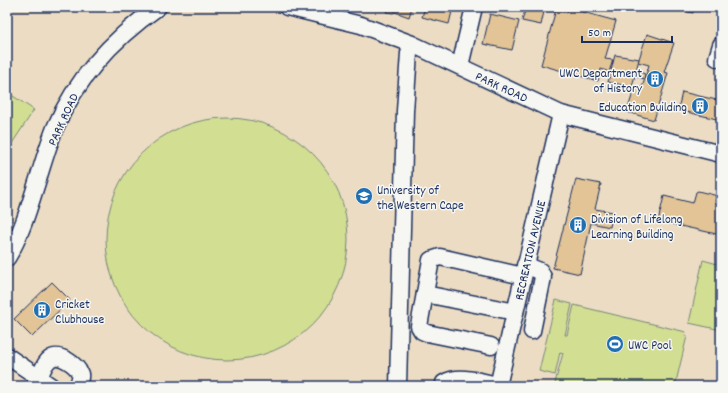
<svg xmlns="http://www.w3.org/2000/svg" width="728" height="393" font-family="Dekko,sans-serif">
	<rect width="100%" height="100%" fill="#f0e7d6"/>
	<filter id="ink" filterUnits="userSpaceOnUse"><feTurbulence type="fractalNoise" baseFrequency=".025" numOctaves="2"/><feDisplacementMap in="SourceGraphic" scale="8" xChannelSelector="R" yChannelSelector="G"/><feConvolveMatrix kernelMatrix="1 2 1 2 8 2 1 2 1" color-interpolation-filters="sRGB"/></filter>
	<g filter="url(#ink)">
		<rect fill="#ecdcc3" x="7" y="7" width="714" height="379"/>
		<g fill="#d2df92" stroke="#768778">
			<polygon points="7,92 34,110 7,151"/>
			<circle cx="227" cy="239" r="121"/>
			<polygon points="703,260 721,265 721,330 689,323"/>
			<polygon points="556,300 572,304 565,335 567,335 574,305 686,332 685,335 687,336 675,386 569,386 555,383 563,353 560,352 555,375 539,371"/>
		</g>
		<g fill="#e2c496" stroke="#1b2f5e">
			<polygon points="388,7 410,7 411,11 409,17 395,12 393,13 386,12"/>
			<polygon points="425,7 453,7 449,24 422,17"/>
			<polygon points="526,7 545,7 541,25 522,21"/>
			<polygon points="667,7 694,7 693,13"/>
			<polygon points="568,8 616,21 605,59 613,60 609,72 601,69 598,81 541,65 556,9 567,13"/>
			<polygon points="490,14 519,21 512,50 483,44"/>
			<polygon points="647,34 674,43 664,72 668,73 654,120 627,112 635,86 642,88 649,65 638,62"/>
			<polygon points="615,55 639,59 632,87 608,82"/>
			<polygon points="637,71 645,74 644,79 635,76"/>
			<polygon points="682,92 721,101 721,120 678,110"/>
			<polygon points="576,179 601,184 595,209 613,212 610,227 591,223 580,274 553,268"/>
			<polygon points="698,191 714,195 716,196 715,202 717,202 718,196 721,197 721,235 658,221 664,196 693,203 696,192"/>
			<polygon points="52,282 70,300 32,337 14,319"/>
		</g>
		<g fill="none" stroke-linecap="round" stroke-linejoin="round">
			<g stroke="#1b2f5e" stroke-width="19">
				<g id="minor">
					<polyline points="287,7 361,25 412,44 561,114 721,154"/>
					<polyline points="717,58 721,45"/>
					<polyline points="460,66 474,7"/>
					<path d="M 7,258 C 22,234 30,204 39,176 C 44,160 49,143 55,128 C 77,77 114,38 158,7"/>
					<polyline points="525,265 540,271 543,277 532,331"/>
					<polyline points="425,294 515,312"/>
					<polyline points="491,346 427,333 422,331 419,326 431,260 440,257 523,276"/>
					<polyline points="7,356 51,386"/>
					<path d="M 39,378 C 42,372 44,363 50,359 C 59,352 77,365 80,374 C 81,378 79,382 77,386"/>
					<polyline points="398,386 405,111 409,53"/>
					<path d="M 444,386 L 444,383 C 459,374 482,382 498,385"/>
					<polyline points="498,386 561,114"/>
				</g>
			</g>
			<use href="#minor" stroke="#f6f6f2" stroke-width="16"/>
		</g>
	</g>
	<defs>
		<g id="building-disc" transform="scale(0.9)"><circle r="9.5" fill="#1f6fb2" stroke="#f6f6f2"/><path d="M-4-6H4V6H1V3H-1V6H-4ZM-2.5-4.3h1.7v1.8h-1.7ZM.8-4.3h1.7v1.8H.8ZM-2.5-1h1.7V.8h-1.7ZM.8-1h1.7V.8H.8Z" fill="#fff"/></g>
		<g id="university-disc" transform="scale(0.9)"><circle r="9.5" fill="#1f6fb2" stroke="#f6f6f2"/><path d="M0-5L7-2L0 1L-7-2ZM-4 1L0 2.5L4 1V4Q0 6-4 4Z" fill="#fff"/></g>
		<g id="stadium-disc" transform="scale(0.9)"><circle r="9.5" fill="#1f6fb2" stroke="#f6f6f2"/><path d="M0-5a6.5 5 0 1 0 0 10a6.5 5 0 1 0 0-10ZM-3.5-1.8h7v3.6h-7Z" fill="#fff"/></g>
	</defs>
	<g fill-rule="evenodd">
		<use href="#building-disc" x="655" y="79"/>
		<use href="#building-disc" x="700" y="106"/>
		<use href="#university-disc" x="364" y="196"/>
		<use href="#building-disc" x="578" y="225"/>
		<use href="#building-disc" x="42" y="310"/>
		<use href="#stadium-disc" x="615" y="344"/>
	</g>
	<g text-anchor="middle" stroke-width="3" stroke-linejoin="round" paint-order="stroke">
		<g font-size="13" fill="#1b2f5e" stroke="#f6f6f2" text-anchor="start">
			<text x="642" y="77" text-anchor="end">UWC Department<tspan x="642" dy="15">of History</tspan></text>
			<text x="687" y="111" text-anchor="end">Education Building</text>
			<text x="377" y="194">University of<tspan x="377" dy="15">the Western Cape</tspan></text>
			<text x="591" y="223">Division of Lifelong<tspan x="591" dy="15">Learning Building</tspan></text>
			<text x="55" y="308">Cricket<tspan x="55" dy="15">Clubhouse</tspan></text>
			<text x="628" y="349">UWC Pool</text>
		</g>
		<g font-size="13" fill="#1b2f5e" stroke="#f6f6f2">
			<text transform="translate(502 86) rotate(25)" y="5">PARK ROAD</text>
			<text transform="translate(62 119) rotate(-65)" y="5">PARK ROAD</text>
			<text transform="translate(529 250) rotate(-77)" y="5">RECREATION AVENUE</text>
		</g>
	</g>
	<rect width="728" height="393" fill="none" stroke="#f6f6f2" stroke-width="24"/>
	<rect x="12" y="12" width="704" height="369" fill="none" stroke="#1b2f5e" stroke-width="1.5" filter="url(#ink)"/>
	<path d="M582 36v6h90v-6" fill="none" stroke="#1b2f5e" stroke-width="2"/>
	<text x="588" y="36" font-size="12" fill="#1b2f5e" stroke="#f6f6f2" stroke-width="3" paint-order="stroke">50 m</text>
</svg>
